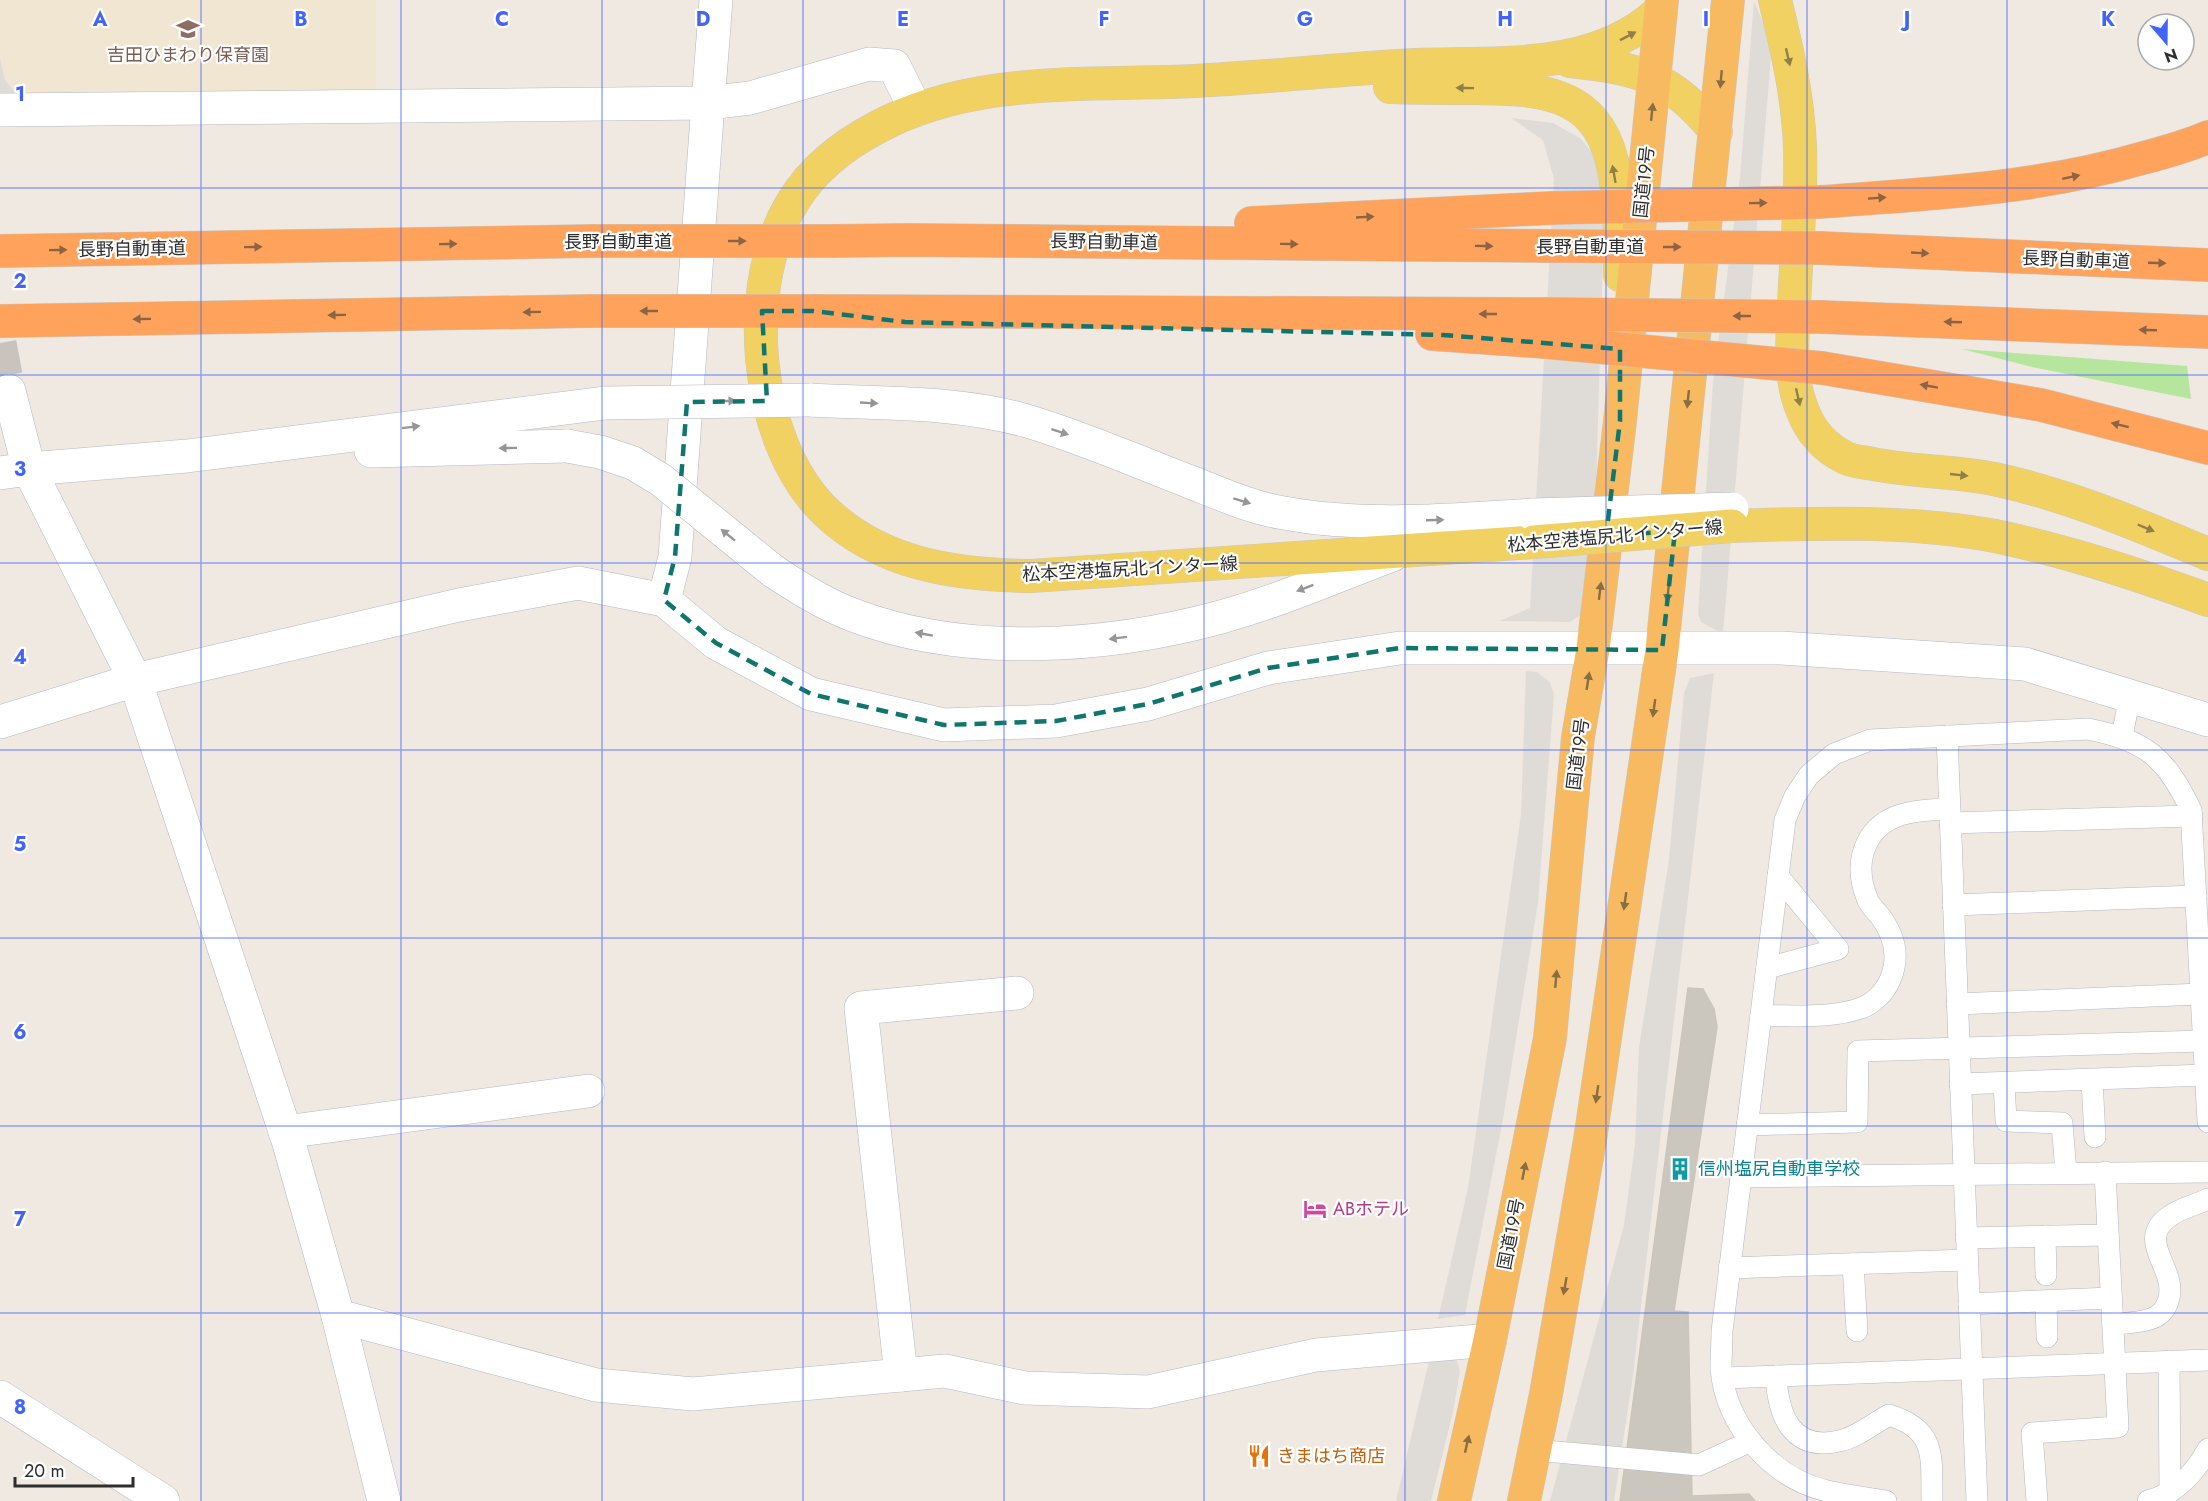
<svg xmlns="http://www.w3.org/2000/svg" width="2208" height="1501" font-family="Jost,'Noto Sans JP',sans-serif">
	<rect width="100%" height="100%" fill="#efe9e1"/>
	<polygon fill="#f0e6d1" points="0,0 376,0 376,89 19,97 5,80 0,58"/>
	<polygon fill="#b6e59e" points="1962,349 2187,366 2191,399 2032,367"/>
	<g fill="#dfdcd8">
		<polygon points="1754,1 1772,45 1723,634 1701,622 1698,614 1713,382 1740,177"/>
		<polygon points="0,58 5,80 19,97 0,96"/>
		<polygon points="1511,118 1553,123 1580,138 1597,158 1605,186 1596,489 1587,611 1570,622 1499,621 1530,608 1554,179 1543,140"/>
		<polygon points="1526,671 1537,672 1550,682 1554,694 1538,903 1503,1119 1465,1315 1438,1319 1468,1188 1521,814"/>
		<polygon points="1714,673 1633,1376 1614,1501 1550,1501 1624,1225 1635,1144 1639,1047 1669,860 1684,693 1690,678"/>
		<polygon points="1433,1344 1455,1354 1460,1371 1453,1412 1431,1501 1396,1501"/>
	</g>
	<polygon fill="#cbc7bf" stroke="#cbc5ba" stroke-width="1.5" points="1688,988 1703,989 1714,1009 1717,1027 1674,1311 1688,1312 1692,1496 1749,1494 1755,1501 1620,1501"/>
	<g fill="none" stroke-linecap="round" stroke-linejoin="round">
		<polyline stroke="#c8c4bd" stroke-width="33" stroke-dasharray="33 16" stroke-linecap="butt" points="0,343 9,391"/>
		<g stroke="#b4b7c1" stroke-width="22">
			<g id="service">
				<polyline points="1947,736 1977,1501"/>
				<polyline points="2122,736 2130,696"/>
				<polyline points="1950,823 2192,816"/>
				<polyline points="1953,905 2196,896"/>
				<polyline points="1767,968 1838,949 1778,876"/>
				<polyline points="1957,1004 2201,994"/>
				<path d="M 1761,1016 C 1793,1015 1831,1019 1861,1008 C 1873,1004 1885,992 1890,980 C 1900,957 1895,936 1880,916 C 1876,911 1869,905 1867,898 C 1852,860 1866,822 1908,813 C 1921,810 1936,810 1949,808"/>
				<polyline points="2092,1080 2095,1137"/>
				<polyline points="2004,1083 2006,1121 2062,1123 2066,1172"/>
				<polyline points="1960,1084 2205,1075"/>
				<polyline points="1747,1125 1857,1122 1858,1051 2203,1041"/>
				<polyline points="1741,1177 2208,1172"/>
				<polyline points="2045,1236 2046,1275"/>
				<polyline points="1966,1238 2108,1235"/>
				<polyline points="1853,1264 1857,1331"/>
				<polyline points="1729,1268 1967,1260"/>
				<polyline points="2046,1301 2047,1337"/>
				<polyline points="1969,1304 2111,1298"/>
				<path d="M 2113,1324 C 2125,1323 2139,1323 2150,1319 C 2168,1314 2173,1294 2168,1278 C 2162,1256 2142,1235 2170,1216 C 2180,1208 2196,1205 2208,1199"/>
				<polyline points="2169,1361 2170,1492"/>
				<path d="M 1776,1376 C 1778,1414 1791,1452 1839,1441 C 1856,1438 1874,1423 1889,1415 C 1938,1430 1931,1458 1932,1501"/>
				<polyline points="1723,1378 2208,1360"/>
				<polyline points="1535,1450 1699,1465 1751,1441"/>
				<path d="M 1886,1501 C 1867,1498 1846,1495 1827,1491 C 1772,1478 1726,1426 1721,1369 C 1721,1356 1722,1344 1722,1331 L 1785,820 L 1795,796 L 1809,775 L 1834,754 L 1870,740 L 2088,729 C 2147,741 2165,757 2191,810 L 2208,1122"/>
				<polyline points="2037,1501 2032,1433 2118,1427 2105,1172"/>
				<path d="M 2148,1501 C 2175,1494 2195,1473 2208,1449"/>
			</g>
		</g>
		<g stroke="#b4b7c1" stroke-width="34">
			<g id="minor">
				<polyline points="716,0 708,103 750,98 869,64 894,66 916,110"/>
				<polyline points="0,110 708,103 675,557 664,600"/>
				<polyline points="0,473 29,469 135,680 288,1140 338,1316 384,1501"/>
				<polyline points="0,722 135,680 459,605 578,583 664,600 716,643 811,694 944,725 1056,721 1148,704 1268,668 1400,648 1781,648 2025,664 2208,720"/>
				<polyline points="285,1132 588,1091"/>
				<polyline points="338,1316 596,1385 693,1394 945,1371 1025,1388 1148,1392 1316,1355 1490,1340"/>
				<polyline points="901,1375 861,1008 1017,993"/>
				<polyline points="0,1397 163,1501"/>
			</g>
		</g>
		<g stroke="#b4b7c1" stroke-width="34">
			<g id="tertiary">
				<polyline points="9,391 29,469 187,456 605,403"/>
				<path d="M 810,400 C 882,404 957,401 1027,421 C 1084,438 1138,462 1193,483 C 1223,495 1253,508 1284,513 C 1366,528 1452,520 1534,515"/>
				<polyline points="371,451 567,446"/>
				<path d="M 773,571 C 799,588 824,604 853,615 C 965,658 1107,648 1221,617 C 1279,601 1336,576 1392,555"/>
			</g>
		</g>
		<g stroke="#c9c9c9" stroke-width="34">
			<g id="primary">
				<path d="M 1775,0 C 1787,49 1798,96 1800,147 C 1802,200 1796,253 1794,306 C 1792,339 1789,378 1802,409 C 1810,431 1825,448 1846,458 C 1854,462 1864,462 1873,464 C 1913,472 1955,471 1994,479 C 2069,495 2138,525 2208,554"/>
				<path d="M 1570,61 C 1638,68 1673,77 1716,132"/>
				<path d="M 1390,87 C 1419,88 1448,88 1477,88 C 1537,89 1595,90 1612,161 C 1621,199 1620,237 1620,275"/>
				<path d="M 1732,526 C 1819,523 1908,520 1995,536 C 2068,551 2138,574 2208,600"/>
				<path d="M 1534,542 L 1031,576 C 957,575 881,565 825,511 C 753,441 740,284 794,200 C 813,169 844,145 876,128 C 973,75 1089,86 1195,81 C 1269,77 1342,69 1416,65 C 1500,62 1596,72 1661,10"/>
			</g>
		</g>
		<g stroke="#c9c9c9" stroke-width="34">
			<g id="trunk">
				<polyline points="1454,1501 1490,1340 1550,1038 1578,737 1593,649 1620,421 1662,0"/>
				<polyline points="1524,1501 1546,1394 1590,1140 1662,650 1728,0"/>
			</g>
		</g>
		<g stroke="#c9c9c9" stroke-width="34">
			<g id="motorway">
				<path d="M 1819,202 C 1928,194 2037,189 2143,158 C 2165,152 2188,146 2208,137"/>
				<polyline points="1251,223 1552,208"/>
				<polyline points="832,241 908,240 1550,246"/>
				<polyline points="1820,248 2208,265"/>
				<polyline points="0,251 595,241"/>
				<polyline points="813,311 1547,314"/>
				<polyline points="1821,317 2208,332"/>
				<polyline points="0,321 591,311"/>
				<polyline points="1432,334 1545,342"/>
				<polyline points="1822,368 2041,405 2208,448"/>
			</g>
		</g>
		<use href="#service" stroke="#fff" stroke-width="21"/>
		<use href="#minor" stroke="#fff" stroke-width="33"/>
		<use href="#tertiary" stroke="#fff" stroke-width="33"/>
		<use href="#primary" stroke="#f2d163" stroke-width="33"/>
		<use href="#trunk" stroke="#f8ba60" stroke-width="33"/>
		<use href="#motorway" stroke="#ffa35c" stroke-width="33"/>
		<g stroke="#b4b7c1" stroke-width="34" stroke-linecap="butt">
			<g id="tertiary-bridge">
				<polyline points="605,403 810,400"/>
				<polyline points="567,446 600,452 633,463 661,480 773,571"/>
				<polyline points="1534,515 1732,509"/>
			</g>
		</g>
		<g stroke="#c9c9c9" stroke-width="34" stroke-linecap="butt">
			<polyline id="primary-bridge" points="1534,542 1732,526"/>
		</g>
		<g stroke="#c9c9c9" stroke-width="34" stroke-linecap="butt">
			<g id="motorway-bridge">
				<polyline points="1552,208 1819,202"/>
				<polyline points="595,241 832,241"/>
				<polyline points="1550,246 1820,248"/>
				<polyline points="591,311 813,311"/>
				<polyline points="1547,314 1821,317"/>
				<polyline points="1545,342 1822,368"/>
			</g>
		</g>
		<use href="#tertiary-bridge" stroke="#fff" stroke-width="33"/>
		<use href="#primary-bridge" stroke="#f2d163" stroke-width="33"/>
		<use href="#motorway-bridge" stroke="#ffa35c" stroke-width="33"/>
	</g>
	<defs><path id="oneway-solid" d="M-6-.8H1V-3.2L6.5 0L1 3.2V.8H-6Z" transform="scale(1.5)"/></defs>
	<g fill="#908048">
		<use href="#oneway-solid" transform="translate(1628 36) rotate(-27)"/>
		<use href="#oneway-solid" transform="translate(1788 57) rotate(77)"/>
		<use href="#oneway-solid" transform="translate(1465 88) rotate(-179)"/>
		<use href="#oneway-solid" transform="translate(1614 174) rotate(-100)"/>
		<use href="#oneway-solid" transform="translate(1798 397) rotate(77)"/>
		<use href="#oneway-solid" transform="translate(1959 475) rotate(6)"/>
		<use href="#oneway-solid" transform="translate(2146 528) rotate(23)"/>
	</g>
	<g fill="#896d44">
		<use href="#oneway-solid" transform="translate(1721 79) rotate(95)"/>
		<use href="#oneway-solid" transform="translate(1652 112) rotate(-84)"/>
		<use href="#oneway-solid" transform="translate(1688 399) rotate(96)"/>
		<use href="#oneway-solid" transform="translate(1600 591) rotate(-83)"/>
		<use href="#oneway-solid" transform="translate(1668 593) rotate(96)"/>
		<use href="#oneway-solid" transform="translate(1588 681) rotate(-81)"/>
		<use href="#oneway-solid" transform="translate(1654 708) rotate(98)"/>
		<use href="#oneway-solid" transform="translate(1625 901) rotate(98)"/>
		<use href="#oneway-solid" transform="translate(1556 979) rotate(-85)"/>
		<use href="#oneway-solid" transform="translate(1597 1094) rotate(98)"/>
		<use href="#oneway-solid" transform="translate(1524 1171) rotate(-79)"/>
		<use href="#oneway-solid" transform="translate(1565 1286) rotate(100)"/>
		<use href="#oneway-solid" transform="translate(1467 1444) rotate(-77)"/>
	</g>
	<g fill="#8c6343">
		<use href="#oneway-solid" transform="translate(2071 177) rotate(-12)"/>
		<use href="#oneway-solid" transform="translate(1877 198) rotate(-4)"/>
		<use href="#oneway-solid" transform="translate(1758 203) rotate(-1)"/>
		<use href="#oneway-solid" transform="translate(1365 217) rotate(-3)"/>
		<use href="#oneway-solid" transform="translate(737 241)"/>
		<use href="#oneway-solid" transform="translate(448 244) rotate(-1)"/>
		<use href="#oneway-solid" transform="translate(1289 244) rotate(1)"/>
		<use href="#oneway-solid" transform="translate(1484 246) rotate(1)"/>
		<use href="#oneway-solid" transform="translate(253 247) rotate(-1)"/>
		<use href="#oneway-solid" transform="translate(1672 247)"/>
		<use href="#oneway-solid" transform="translate(58 250) rotate(-1)"/>
		<use href="#oneway-solid" transform="translate(1920 253) rotate(3)"/>
		<use href="#oneway-solid" transform="translate(2157 263) rotate(2)"/>
		<use href="#oneway-solid" transform="translate(649 311) rotate(-180)"/>
		<use href="#oneway-solid" transform="translate(532 312) rotate(179)"/>
		<use href="#oneway-solid" transform="translate(1488 314) rotate(-180)"/>
		<use href="#oneway-solid" transform="translate(337 315) rotate(179)"/>
		<use href="#oneway-solid" transform="translate(1742 316) rotate(-180)"/>
		<use href="#oneway-solid" transform="translate(142 319) rotate(179)"/>
		<use href="#oneway-solid" transform="translate(1953 322) rotate(-178)"/>
		<use href="#oneway-solid" transform="translate(2148 330) rotate(-178)"/>
		<use href="#oneway-solid" transform="translate(1929 386) rotate(-170)"/>
		<use href="#oneway-solid" transform="translate(2120 425) rotate(-166)"/>
	</g>
	<g fill="#969696">
		<use href="#oneway-solid" transform="translate(727 401) rotate(-1)"/>
		<use href="#oneway-solid" transform="translate(869 403) rotate(3)"/>
		<use href="#oneway-solid" transform="translate(411 427) rotate(-7)"/>
		<use href="#oneway-solid" transform="translate(1060 432) rotate(18)"/>
		<use href="#oneway-solid" transform="translate(508 448) rotate(179)"/>
		<use href="#oneway-solid" transform="translate(1242 501) rotate(17)"/>
		<use href="#oneway-solid" transform="translate(1435 520) rotate(-2)"/>
		<use href="#oneway-solid" transform="translate(728 535) rotate(-141)"/>
		<use href="#oneway-solid" transform="translate(1305 588) rotate(159)"/>
		<use href="#oneway-solid" transform="translate(924 634) rotate(-170)"/>
		<use href="#oneway-solid" transform="translate(1118 638) rotate(173)"/>
	</g>
	<path fill="none" stroke="#0f766e" stroke-width="4.5" stroke-dasharray="12 8" stroke-linejoin="round" d="M 762,311 L 813,311 L 905,322 L 1443,335 L 1620,349 L 1620,421 L 1606,536 L 1675,531 L 1662,650 L 1400,648 L 1268,668 L 1148,704 L 1056,721 L 944,725 L 811,694 L 716,643 L 664,600 L 675,557 L 687,402 L 767,401 Z"/>
	<path fill="none" stroke="#4264fb" stroke-width="1.5" stroke-opacity="0.55" d="M 201,0 L 201,1501M 401,0 L 401,1501M 602,0 L 602,1501M 803,0 L 803,1501M 1004,0 L 1004,1501M 1204,0 L 1204,1501M 1405,0 L 1405,1501M 1606,0 L 1606,1501M 1807,0 L 1807,1501M 2007,0 L 2007,1501M 0,188 L 2208,188M 0,375 L 2208,375M 0,563 L 2208,563M 0,750 L 2208,750M 0,938 L 2208,938M 0,1126 L 2208,1126M 0,1313 L 2208,1313"/>
	<defs>
		<g id="school-bare" transform="scale(1.8)"><path d="M0-5L7-2L0 1L-7-2ZM-4 1L0 2.5L4 1V4Q0 6-4 4Z" fill="#8d6e63" stroke="#fff" stroke-width="2.5" paint-order="stroke"/></g>
		<g id="building-bare" transform="scale(1.8)"><path d="M-4-6H4V6H1V3H-1V6H-4ZM-2.5-4.3h1.7v1.8h-1.7ZM.8-4.3h1.7v1.8H.8ZM-2.5-1h1.7V.8h-1.7ZM.8-1h1.7V.8H.8Z" fill="#0f9aa8" stroke="#fff" stroke-width="2.5" paint-order="stroke"/></g>
		<g id="hotel-bare" transform="scale(1.8)"><path d="M-6-4.5h1.5V1H6V5H4.5V3h-9V5H-6ZM-4 0a1.8 1.8 0 1 1 3.6 0ZM.5 0V-2.5h3Q6-2.5 6 0Z" fill="#d1479c" stroke="#fff" stroke-width="2.5" paint-order="stroke"/></g>
		<g id="restaurant-bare" transform="scale(1.8)"><path d="M-5-6h1v4h1v-4h1v4h1v-4h1v5L-1.5 .5V6h-2V.5L-5-1ZM5-6V6H3V1.5H1.5Q1.5-4 5-6Z" fill="#e8710a" stroke="#fff" stroke-width="2.5" paint-order="stroke"/></g>
	</defs>
	<g fill-rule="evenodd">
		<use href="#school-bare" x="188" y="29"/>
		<use href="#building-bare" x="1680" y="1169"/>
		<use href="#hotel-bare" x="1315" y="1209"/>
		<use href="#restaurant-bare" x="1259" y="1456"/>
	</g>
	<g text-anchor="middle" stroke-width="4.5" stroke-linejoin="round" paint-order="stroke">
		<g font-size="18" fill="#785e54" stroke="#fff">
			<text x="188" y="61">吉田ひまわり保育園</text>
		</g>
		<g font-size="18" fill="#2e2e2e" stroke="#fff">
			<text transform="translate(1644 182) rotate(-84)" y="6">国道19号</text>
			<text x="618" y="248">長野自動車道</text>
			<text transform="translate(1104 242) rotate(1)" y="6">長野自動車道</text>
			<text x="1590" y="253">長野自動車道</text>
			<text transform="translate(132 249) rotate(-1)" y="6">長野自動車道</text>
			<text transform="translate(2076 260) rotate(2)" y="6">長野自動車道</text>
			<text transform="translate(1615 536) rotate(-5)" y="6">松本空港塩尻北インター線</text>
			<text transform="translate(1130 569) rotate(-3)" y="6">松本空港塩尻北インター線</text>
			<text transform="translate(1578 754) rotate(-83)" y="6">国道19号</text>
			<text transform="translate(1511 1234) rotate(-79)" y="6">国道19号</text>
		</g>
		<g font-size="18" fill="#0d838f" stroke="#fff" text-anchor="start">
			<text x="1698" y="1175">信州塩尻自動車学校</text>
		</g>
		<g font-size="18" fill="#b23c85" stroke="#fff" text-anchor="start">
			<text x="1333" y="1215">ABホテル</text>
		</g>
		<g font-size="18" fill="#c56008" stroke="#fff" text-anchor="start">
			<text x="1277" y="1462">きまはち商店</text>
		</g>
	</g>
	<g font-size="20" text-anchor="middle" font-weight="bold" fill="#4264fb" stroke="#fff" stroke-width="4.5" stroke-linejoin="round" paint-order="stroke">
		<text x="100" y="26">A</text>
		<text x="301" y="26">B</text>
		<text x="502" y="26">C</text>
		<text x="703" y="26">D</text>
		<text x="903" y="26">E</text>
		<text x="1104" y="26">F</text>
		<text x="1305" y="26">G</text>
		<text x="1505" y="26">H</text>
		<text x="1706" y="26">I</text>
		<text x="1907" y="26">J</text>
		<text x="2108" y="26">K</text>
		<text x="20" y="101">1</text>
		<text x="20" y="288">2</text>
		<text x="20" y="476">3</text>
		<text x="20" y="664">4</text>
		<text x="20" y="851">5</text>
		<text x="20" y="1039">6</text>
		<text x="20" y="1226">7</text>
		<text x="20" y="1414">8</text>
	</g>
	<g transform="translate(2166 42) rotate(160)"><circle r="28" fill="#ffffff" stroke="#ababab" stroke-width="1.5"/>
	<path d="M0-4.5L10 22L0 15L-10 22Z" fill="#4264fb"/>
	<text y="-9" font-size="16" font-weight="bold" text-anchor="middle" fill="#2e2e2e">N</text>
	</g>
	<path d="M15 1477v9h118v-9" fill="none" stroke="#2e2e2e" stroke-width="3"/>
	<text x="24" y="1477" font-size="18" fill="#2e2e2e" stroke="#ffffff" stroke-width="4.5" paint-order="stroke">20 m</text>
</svg>
